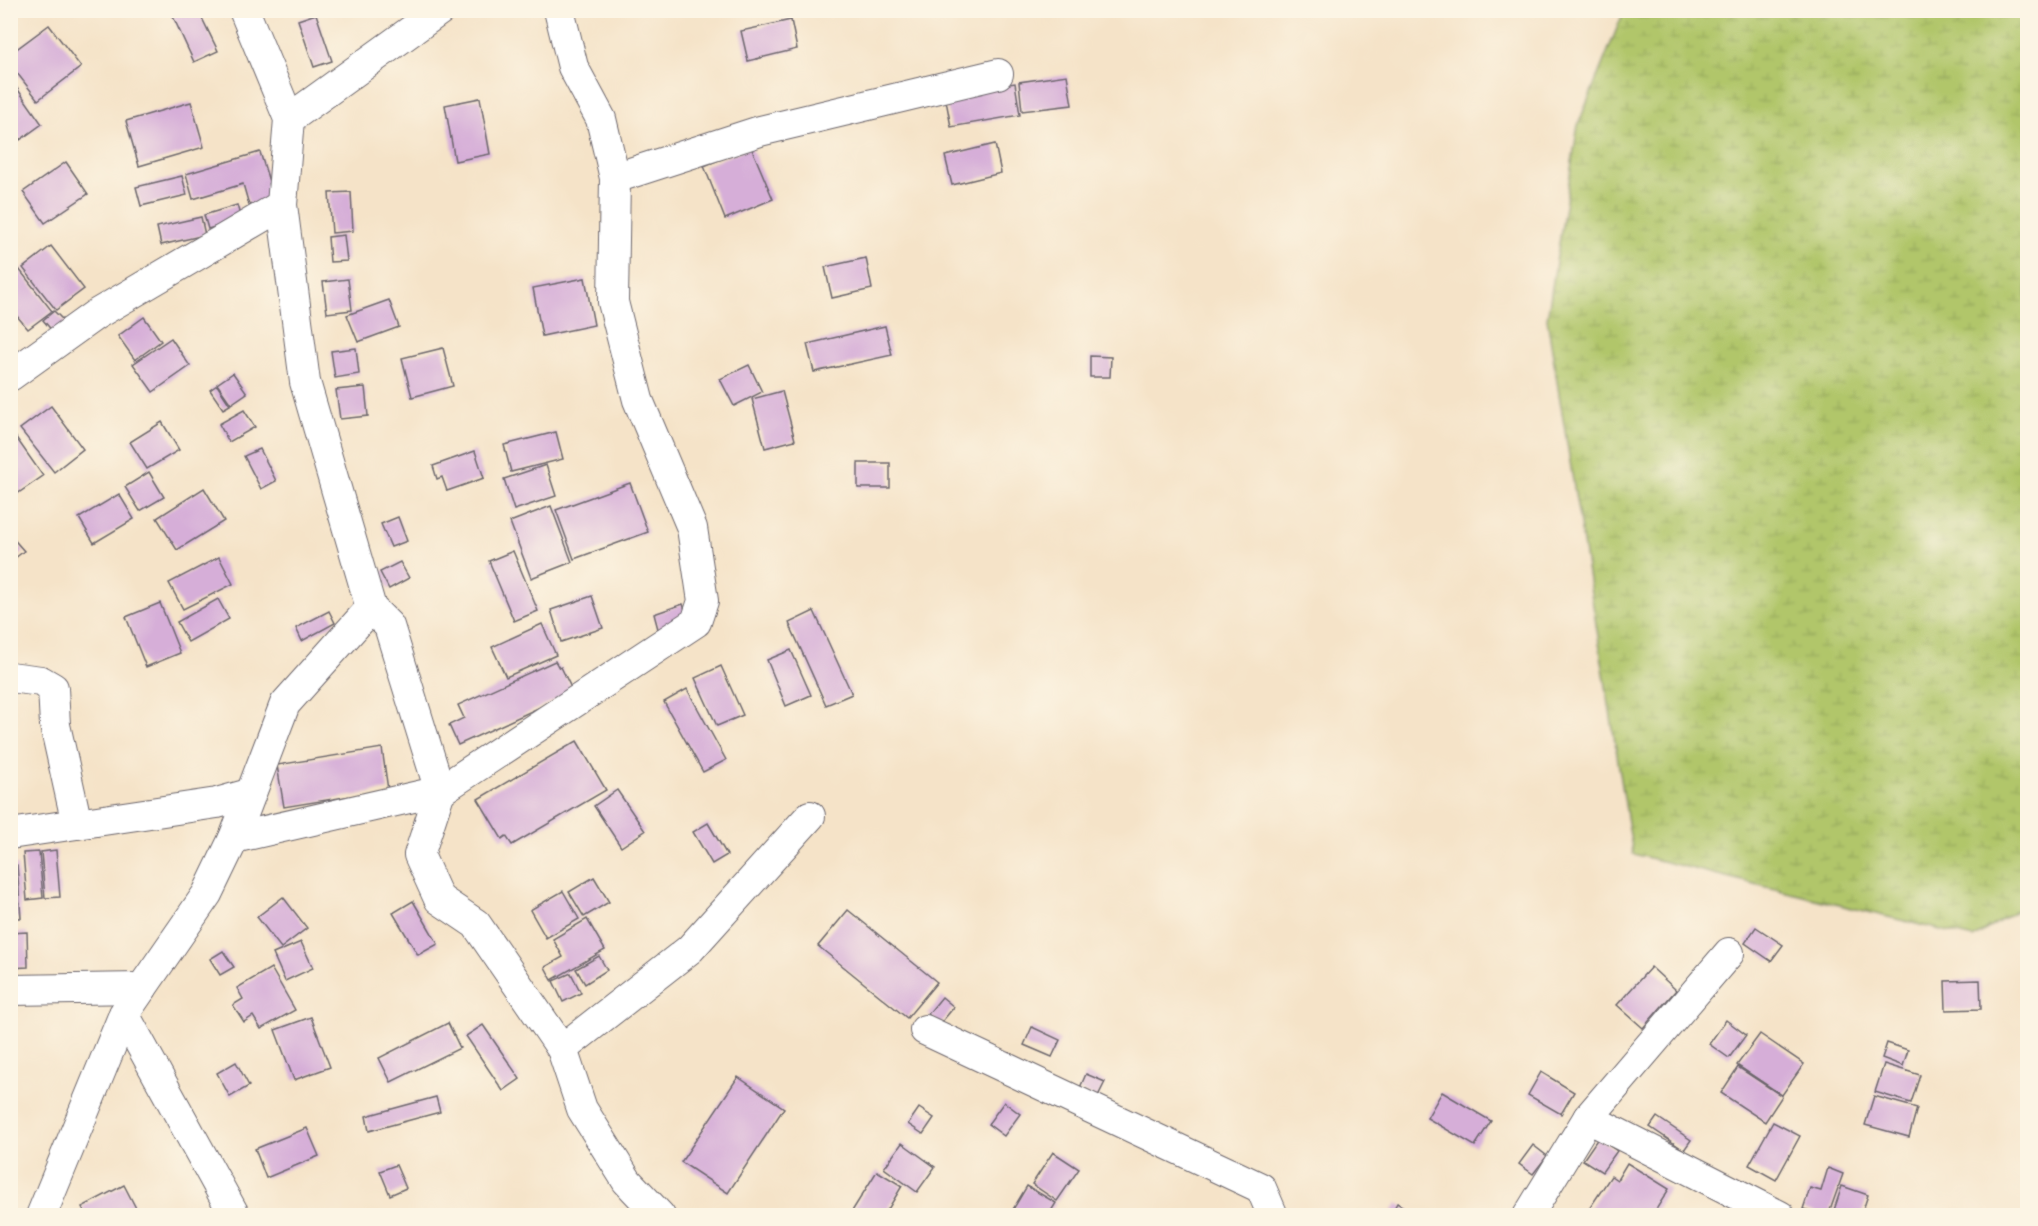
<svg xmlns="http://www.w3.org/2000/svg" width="2038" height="1226" font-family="'Balsamiq Sans',sans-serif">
	<defs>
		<pattern id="wetland-marsh" width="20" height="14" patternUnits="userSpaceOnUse" patternTransform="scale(1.5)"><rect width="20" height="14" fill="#b1c66a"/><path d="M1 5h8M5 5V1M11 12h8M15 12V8" fill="none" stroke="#98aa5d"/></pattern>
	</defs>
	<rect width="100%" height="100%" fill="#fcf5e5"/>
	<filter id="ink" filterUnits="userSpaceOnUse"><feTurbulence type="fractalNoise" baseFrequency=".0167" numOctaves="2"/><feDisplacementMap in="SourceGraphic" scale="12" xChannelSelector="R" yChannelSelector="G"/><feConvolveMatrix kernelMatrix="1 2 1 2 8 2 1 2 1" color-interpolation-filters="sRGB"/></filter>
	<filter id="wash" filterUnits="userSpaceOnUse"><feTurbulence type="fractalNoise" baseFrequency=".008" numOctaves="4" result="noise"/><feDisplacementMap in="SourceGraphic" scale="24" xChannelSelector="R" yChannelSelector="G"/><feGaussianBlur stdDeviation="1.35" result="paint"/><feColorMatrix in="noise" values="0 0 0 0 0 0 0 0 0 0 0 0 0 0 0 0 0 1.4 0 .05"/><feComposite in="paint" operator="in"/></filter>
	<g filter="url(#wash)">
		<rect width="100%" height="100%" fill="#f5e3c8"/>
		<polygon fill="url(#wetland-marsh)" stroke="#6a7452" stroke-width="1.5" points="1624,11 2027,11 2027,904 1973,938 1633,854 1547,319 1578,125"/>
		<g id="blocks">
			<g fill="#d6aed8">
				<polygon points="170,10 198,10 218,51 194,62"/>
				<polygon points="316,14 332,61 314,67 298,20"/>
				<polygon points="791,20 797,49 748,61 741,31"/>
				<polygon points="49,25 81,67 38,100 10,64 10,54"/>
				<polygon points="1067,75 1072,105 1022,111 1019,82"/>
				<polygon points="1015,83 1020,115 951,127 945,95"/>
				<polygon points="14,84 42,124 20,140 10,127 10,87"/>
				<polygon points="480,98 490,154 455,161 445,105"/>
				<polygon points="191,102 204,147 139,166 126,121"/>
				<polygon points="995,144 1001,173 952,185 945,156"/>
				<polygon points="751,147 773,199 725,219 704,166"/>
				<polygon points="260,152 274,198 249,205 243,184 193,199 186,174"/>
				<polygon points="66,162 88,194 45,223 23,192"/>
				<polygon points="182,176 187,195 141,206 136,187"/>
				<polygon points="351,192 353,231 332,233 329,193"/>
				<polygon points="237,205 241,219 208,229 204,215"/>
				<polygon points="201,217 205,235 161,245 157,227"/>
				<polygon points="344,235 347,261 330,262 328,237"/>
				<polygon points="51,246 84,289 56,310 23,268"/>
				<polygon points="866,258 872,289 832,298 825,267"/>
				<polygon points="19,269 52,311 28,329 10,308 10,276"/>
				<polygon points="585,278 594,325 542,336 533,288"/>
				<polygon points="348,279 352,310 327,313 323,282"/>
				<polygon points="389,300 399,327 358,342 347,315"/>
				<polygon points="54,311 66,323 54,333 43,320"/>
				<polygon points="144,317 161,341 135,360 118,336"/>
				<polygon points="885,326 892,355 814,372 807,344"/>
				<polygon points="171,338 190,366 153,392 133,364"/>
				<polygon points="356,348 359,374 335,378 331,351"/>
				<polygon points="443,348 453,386 412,397 402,358"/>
				<polygon points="1090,356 1111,357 1110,377 1090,377"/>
				<polygon points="749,365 762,392 734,406 720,379"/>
				<polygon points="233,373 247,393 231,404 217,384"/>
				<polygon points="217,385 230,405 223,409 210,390"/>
				<polygon points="365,387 368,416 340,419 336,390"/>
				<polygon points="782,391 795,440 765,448 752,399"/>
				<polygon points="51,406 83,449 54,472 20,429"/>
				<polygon points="244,410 255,427 229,442 219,424"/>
				<polygon points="162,422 179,450 147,469 130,442"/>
				<polygon points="10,429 43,476 14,496 10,491"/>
				<polygon points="556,432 563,459 511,472 504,445"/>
				<polygon points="260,449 276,481 261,489 244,456"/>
				<polygon points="475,451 484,478 447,491 442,477 437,479 433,466"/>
				<rect x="858" y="463" width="32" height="25"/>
				<polygon points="546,465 556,496 514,510 504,479"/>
				<polygon points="149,472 164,497 140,511 125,487"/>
				<polygon points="630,483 648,532 574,559 556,510"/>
				<polygon points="204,488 224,521 177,550 157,518"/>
				<polygon points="119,494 134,519 94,543 79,518"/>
				<polygon points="551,506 572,562 531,578 510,522"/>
				<polygon points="398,517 407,541 391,547 381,524"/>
				<polygon points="10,535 24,551 10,562"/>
				<polygon points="513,551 538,611 514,621 489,561"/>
				<polygon points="219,557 233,584 183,609 169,583"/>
				<polygon points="400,562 409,578 389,589 380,572"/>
				<polygon points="592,596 603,628 561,642 551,610"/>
				<polygon points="218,599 229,619 188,642 177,622"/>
				<polygon points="160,603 180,653 146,667 126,617"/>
				<polygon points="683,604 688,619 658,629 654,614"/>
				<polygon points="329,611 335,623 302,641 296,628"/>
				<polygon points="814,611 852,694 826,705 789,623"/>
				<polygon points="542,624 556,655 506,677 492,647"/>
				<polygon points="791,650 811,695 786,706 767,660"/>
				<polygon points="555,661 559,668 561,667 573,692 458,745 449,725 464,718 458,705"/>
				<polygon points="721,666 743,715 717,726 695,678"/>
				<polygon points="687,689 726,760 703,772 664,702"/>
				<polygon points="577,741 606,790 512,845 506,836 502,839 478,799"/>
				<polygon points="382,748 388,790 284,807 277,765"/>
				<polygon points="617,790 645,831 621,847 594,806"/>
				<polygon points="708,823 727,855 712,864 693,832"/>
				<polygon points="56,850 60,897 45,898 41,852"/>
				<polygon points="39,852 43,898 27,900 23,853"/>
				<polygon points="17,865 21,918 10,918 10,866"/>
				<polygon points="594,877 609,902 584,917 569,892"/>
				<polygon points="563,891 579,919 546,938 530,910"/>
				<polygon points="283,897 307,928 281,948 257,917"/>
				<polygon points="413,901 438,944 418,955 393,913"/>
				<polygon points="848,910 937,982 907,1018 818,946"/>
				<polygon points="587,919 605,950 552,980 545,967 563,957 553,939"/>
				<polygon points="1756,927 1783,945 1771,961 1745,943"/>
				<polygon points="27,932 28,967 10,968 10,933"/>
				<polygon points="301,942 313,968 285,981 273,954"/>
				<polygon points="223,951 234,967 220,975 210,959"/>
				<polygon points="599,956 607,970 585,984 576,969"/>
				<polygon points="1651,967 1676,990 1643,1028 1617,1005"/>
				<polygon points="271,968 295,1010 261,1029 253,1016 244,1022 233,1005 243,999 237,988"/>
				<polygon points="571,973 581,993 563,1002 553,981"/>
				<polygon points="1980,980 1981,1009 1946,1010 1945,981"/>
				<polygon points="942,997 954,1007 940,1024 928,1014"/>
				<polygon points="311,1017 330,1067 294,1080 275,1030"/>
				<polygon points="1726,1020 1746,1035 1729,1058 1709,1044"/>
				<polygon points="448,1023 460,1048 391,1082 379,1058"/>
				<polygon points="483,1025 520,1079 503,1091 466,1036"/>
				<polygon points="1032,1027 1060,1040 1052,1057 1024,1045"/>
				<polygon points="1760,1034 1804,1064 1782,1095 1737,1065"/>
				<polygon points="1887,1043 1908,1050 1903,1066 1882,1058"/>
				<polygon points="236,1062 249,1086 230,1097 217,1073"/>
				<polygon points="1884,1064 1920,1075 1911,1103 1875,1092"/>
				<polygon points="1738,1067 1782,1096 1765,1122 1721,1093"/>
				<polygon points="1541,1072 1574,1092 1561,1114 1528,1095"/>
				<polygon points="1086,1074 1105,1082 1097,1098 1079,1090"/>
				<polygon points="738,1077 784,1108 728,1193 681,1162"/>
				<polygon points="1442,1092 1491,1121 1475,1146 1427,1118"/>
				<polygon points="1874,1096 1917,1108 1909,1137 1865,1125"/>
				<polygon points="436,1097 440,1112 369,1131 366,1116"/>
				<polygon points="1004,1102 1020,1114 1004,1136 988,1124"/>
				<polygon points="919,1108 934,1118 923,1134 908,1124"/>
				<polygon points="1657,1117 1691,1140 1684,1150 1650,1127"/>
				<polygon points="1773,1122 1800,1136 1776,1180 1749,1165"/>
				<polygon points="307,1128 319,1156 266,1178 255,1149"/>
				<polygon points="1598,1138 1617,1151 1602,1172 1583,1160"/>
				<polygon points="902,1143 935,1167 917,1192 884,1168"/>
				<polygon points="1533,1145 1547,1156 1533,1174 1519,1164"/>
				<polygon points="1053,1152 1079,1169 1057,1201 1032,1184"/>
				<polygon points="1627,1163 1669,1189 1652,1216 1599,1216 1589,1209 1611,1176 1617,1180"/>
				<polygon points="396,1165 406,1188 390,1195 380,1171"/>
				<polygon points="1828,1168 1843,1174 1828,1216 1803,1209 1810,1188 1821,1191"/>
				<polygon points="877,1171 902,1186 884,1216 849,1216"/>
				<polygon points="124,1185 140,1216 87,1216 82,1207"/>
				<polygon points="1027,1186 1056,1203 1048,1216 1009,1216"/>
				<polygon points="1842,1186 1868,1195 1861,1216 1832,1216"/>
				<polygon points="1397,1203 1418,1216 1390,1216"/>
			</g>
		</g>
	</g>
	<g filter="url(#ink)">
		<use href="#blocks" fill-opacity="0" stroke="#6c666c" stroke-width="1.5"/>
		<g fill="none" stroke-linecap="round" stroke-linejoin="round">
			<g stroke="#6c666c" stroke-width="32">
				<g id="street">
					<polyline points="244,10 289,119 282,205 305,382 371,608 389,626 440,791 419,855 439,899 476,924 562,1049 582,1109 627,1181 660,1216"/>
					<polyline points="289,119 440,10"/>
					<polyline points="615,178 760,131 998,74"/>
					<polyline points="10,376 95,315 282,205"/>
					<polyline points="10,677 41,681 53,688 55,725 77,824"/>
					<polyline points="10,834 217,803 249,794"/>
					<polyline points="234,838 440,791 696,622 703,601 692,528 638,400 613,302 615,178 601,119 573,67 559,10"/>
					<polyline points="10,990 142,988"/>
					<polyline points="124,1014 235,1216"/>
					<polyline points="925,1030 1261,1188 1273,1216"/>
					<polyline points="562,1049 690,949 810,816"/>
					<polyline points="1588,1118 1780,1216"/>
					<polyline points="41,1216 124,1014 207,894 234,838 285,704 371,608"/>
					<polyline points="1528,1216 1588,1118 1729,953"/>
				</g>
			</g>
			<use href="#street" stroke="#fff" stroke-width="30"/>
		</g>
	</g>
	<rect width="2038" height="1226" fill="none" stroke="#fcf5e5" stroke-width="36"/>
</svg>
